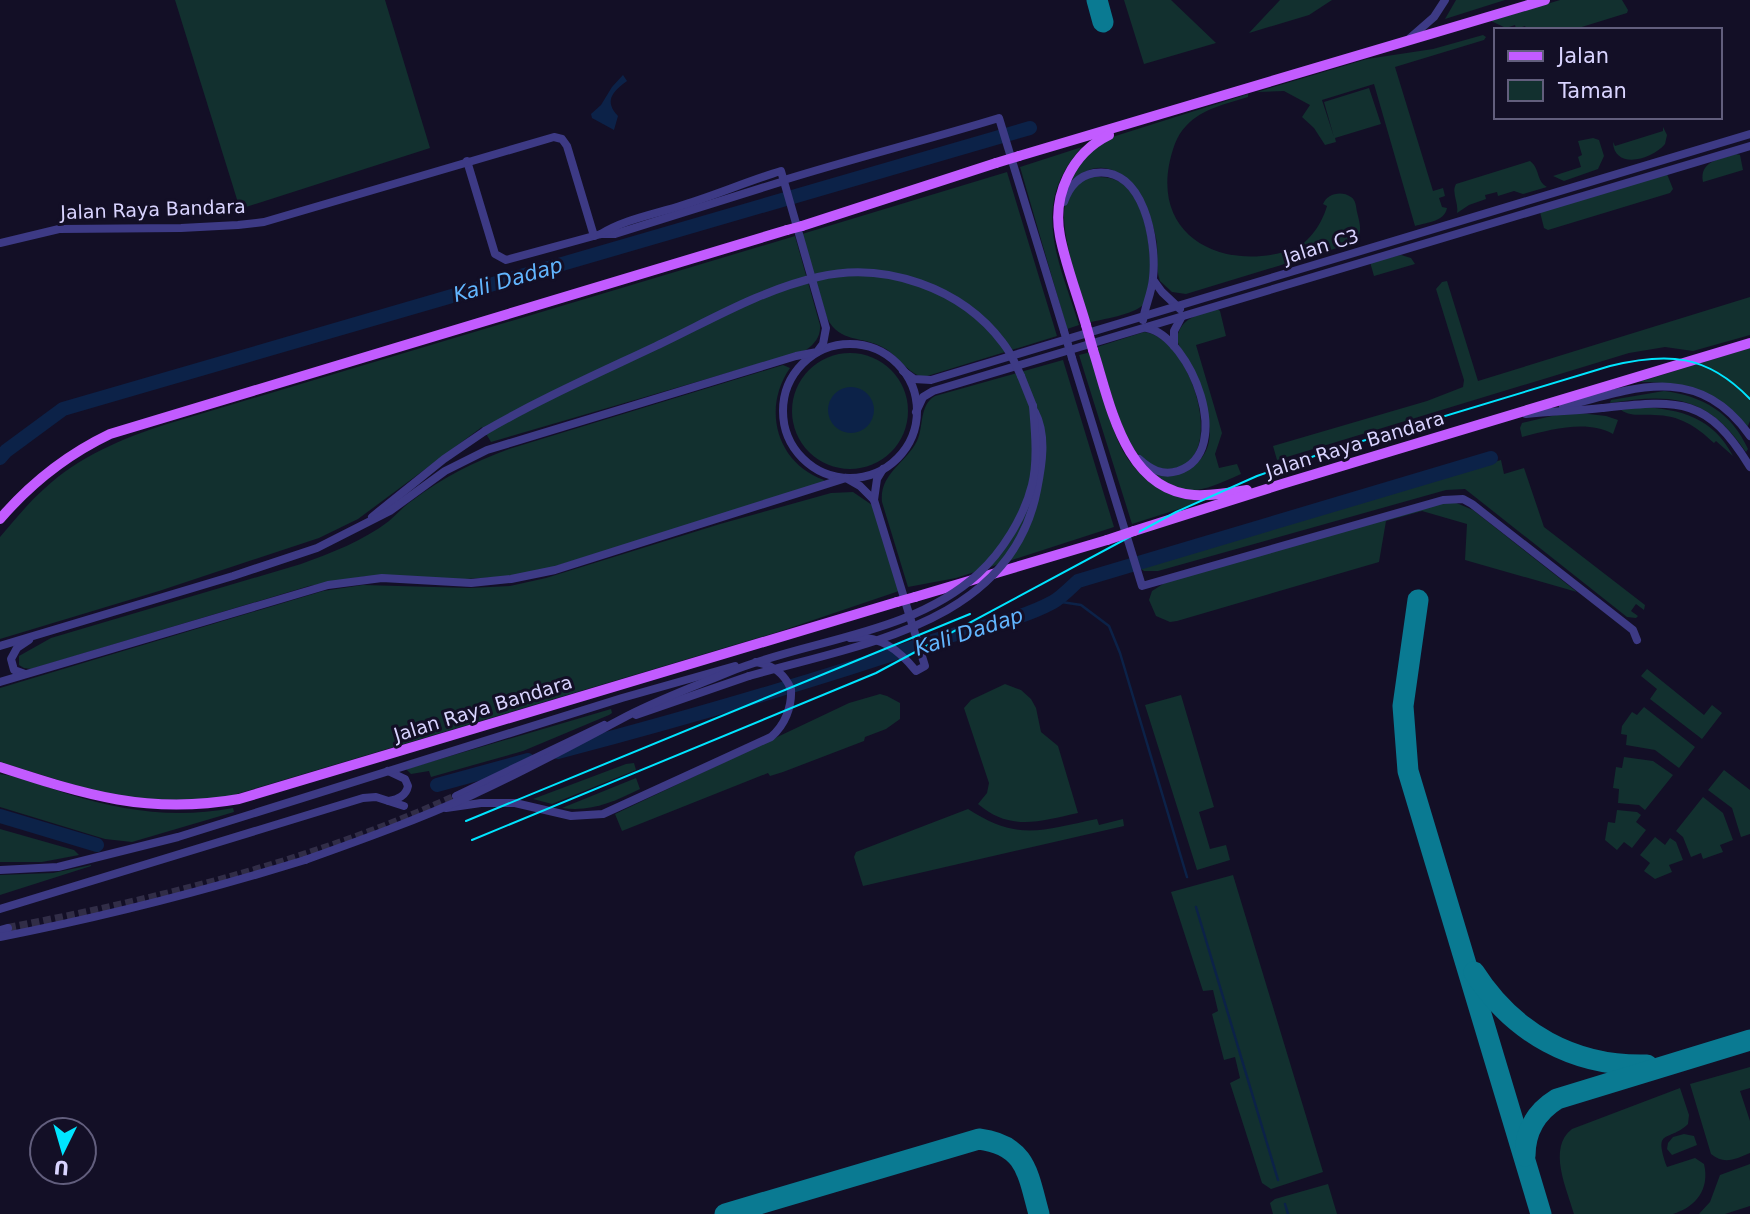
<svg xmlns="http://www.w3.org/2000/svg" width="1750" height="1214" font-family="'DejaVu Sans',sans-serif">
	<rect width="100%" height="100%" fill="#130f26"/>
	<g fill="#12302f">
		<polygon points="175,0 385,0 430,148 240,209"/>
		<polygon points="1124,0 1171,0 1216,43 1144,64"/>
		<polygon points="1280,0 1332,0 1309,15 1249,33"/>
		<polygon points="1456,0 1505,0 1445,19"/>
		<polygon points="1560,0 1622,0 1628,10 1627,13 1572,30 1527,30 1525,26 1516,29 1515,25 1506,28 1491,21"/>
		<path d="M 1483,35 L 1486,37 L 1484,40 L 1395,67 L 1433,191 L 1443,188 L 1445,196 L 1439,198 L 1442,207 L 1447,208 C 1444,222 1428,222 1415,226 L 1374,84 L 1322,100 L 1334,137 L 1324,102 L 1369,88 L 1381,124 L 1335,138 L 1336,142 L 1325,145 L 1314,128 L 1302,117 L 1310,105 L 1284,91 L 1257,92 L 1367,59 L 1433,49 Z"/>
		<path d="M 1248,94 L 1248,97 C 1226,104 1203,108 1186,126 C 1176,136 1172,151 1169,165 C 1156,237 1221,269 1284,252 L 1289,255 C 1308,241 1320,229 1327,206 L 1323,204 C 1327,194 1341,190 1351,197 C 1356,200 1356,207 1357,212 C 1361,228 1364,238 1347,245 L 1186,294 L 1172,292 L 1160,281 C 1155,268 1159,252 1156,238 C 1147,192 1111,139 1066,186 L 1081,161 L 1106,139 Z"/>
		<path d="M 1663,127 L 1667,135 L 1665,144 C 1652,160 1614,170 1613,142 L 1615,146 L 1663,131 Z"/>
		<polygon points="1593,138 1599,140 1604,156 1598,169 1564,181 1553,176 1581,167 1578,157 1582,155 1578,141"/>
		<path d="M 1082,147 C 1029,206 1059,260 1079,325 L 1067,329 L 1020,167 Z"/>
		<path d="M 1736,154 L 1740,155 L 1743,170 L 1703,182 C 1699,161 1720,159 1736,154 Z"/>
		<path d="M 1530,161 C 1540,168 1536,181 1547,187 L 1523,194 L 1514,191 L 1498,196 L 1497,192 L 1485,195 L 1486,199 L 1469,205 L 1457,213 C 1459,203 1451,193 1456,184 Z"/>
		<path d="M 1007,172 L 1057,336 L 924,377 C 907,374 899,356 884,348 C 862,335 840,344 827,318 L 802,234 Z"/>
		<polygon points="1667,174 1673,189 1670,193 1548,230 1544,228 1540,212"/>
		<path d="M 1088,177 C 1102,177 1113,176 1124,185 C 1147,206 1153,254 1149,283 C 1148,290 1148,299 1144,304 C 1134,315 1102,319 1087,323 C 1081,296 1059,229 1065,205 C 1068,193 1078,183 1088,177 Z"/>
		<path d="M 795,236 L 820,325 C 821,336 815,344 806,350 L 491,442 L 482,427 L 358,519 L 319,538 L 159,591 L 0,639 L 0,537 C 14,521 28,503 44,489 C 78,457 123,438 167,424 Z"/>
		<polygon points="1401,255 1411,258 1415,264 1374,276 1370,262"/>
		<polygon points="1447,281 1478,381 1750,297 1750,335 1693,351 1665,347 1629,353 1277,460 1273,446 1427,401 1463,387 1464,380 1436,289 1442,282"/>
		<path d="M 1217,309 L 1220,311 L 1226,336 L 1196,345 L 1222,433 L 1215,454 L 1219,468 L 1237,464 L 1241,474 C 1200,492 1189,499 1149,472 C 1160,472 1172,473 1182,472 C 1189,471 1195,465 1200,460 C 1229,428 1186,372 1177,339 C 1180,317 1199,315 1217,309 Z"/>
		<path d="M 1144,332 C 1192,337 1231,466 1169,469 C 1156,470 1144,462 1136,452 C 1120,431 1106,374 1097,347 Z"/>
		<path d="M 1750,348 L 1750,421 L 1747,428 C 1721,391 1682,382 1639,382 Z"/>
		<path d="M 1091,352 C 1102,387 1112,453 1143,475 C 1156,484 1193,493 1210,499 L 1132,524 L 1079,355 Z"/>
		<circle cx="850" cy="411" r="58"/>
		<path d="M 1063,360 L 1114,527 L 956,578 L 908,587 L 882,502 C 879,474 906,463 917,441 C 924,426 919,405 935,396 Z"/>
		<path d="M 783,365 L 790,368 C 762,408 776,463 824,480 L 823,484 L 546,569 L 512,576 L 449,580 L 368,576 L 309,586 L 31,669 L 24,668 L 19,665 L 19,656 L 51,638 L 301,564 C 331,553 363,541 389,521 C 397,514 404,506 413,500 C 443,477 474,462 509,449 Z"/>
		<path d="M 1664,391 C 1703,396 1732,413 1748,449 L 1746,452 C 1708,396 1672,393 1610,403 L 1611,400 Z"/>
		<path d="M 1640,407 C 1682,409 1713,418 1733,456 L 1716,441 L 1714,443 C 1696,426 1679,415 1654,415 C 1642,414 1631,417 1621,410 Z"/>
		<path d="M 1580,413 L 1606,416 L 1618,420 L 1613,434 C 1587,419 1549,430 1522,437 L 1520,428 L 1522,423 L 1556,415 Z"/>
		<polygon points="1501,460 1504,474 1524,468 1544,527 1645,605 1644,610 1636,604 1631,611 1638,616 1636,618 1627,617 1465,489 1446,490 1158,571 1144,571 1138,567"/>
		<path d="M 853,492 L 875,507 L 899,591 L 781,631 L 230,796 C 202,800 171,804 143,800 C 95,794 47,776 0,762 L 0,688 L 323,591 L 363,585 L 470,588 L 510,586 L 546,578 L 720,524 L 831,493 Z"/>
		<polygon points="1454,502 1473,510 1577,592 1465,560 1467,524 1422,511 1386,521 1379,562 1177,621 1170,622 1156,616 1149,600 1152,591 1166,582 1442,503"/>
		<polygon points="1647,669 1704,715 1712,705 1722,713 1702,739 1650,699 1657,689 1641,676"/>
		<path d="M 1005,684 L 1021,690 L 1031,699 L 1036,708 L 1041,732 L 1058,746 L 1078,813 C 1040,821 1011,832 978,804 L 987,793 L 989,783 L 964,708 L 971,700 Z"/>
		<polygon points="880,694 887,696 900,703 900,719 886,729 865,737 864,741 783,772 770,776 768,773 622,831 615,814 849,703"/>
		<polygon points="1181,695 1214,807 1199,812 1210,849 1226,845 1230,860 1197,870 1145,705"/>
		<polygon points="1644,707 1695,747 1679,768 1655,750 1626,745 1627,735 1621,734 1622,726 1632,712 1637,715"/>
		<polygon points="611,709 612,713 609,715 523,751 431,777 429,771 411,774 406,769"/>
		<polygon points="1624,757 1653,761 1673,775 1645,810 1639,805 1618,803 1619,789 1613,788 1616,767 1622,768"/>
		<polygon points="634,763 636,770 552,804 533,799 626,764"/>
		<polygon points="1724,770 1750,790 1750,834 1741,837 1732,808 1708,790"/>
		<path d="M 0,774 C 23,777 46,787 68,794 C 125,811 174,819 233,808 L 234,812 L 132,842 L 105,839 L 0,807 Z"/>
		<path d="M 636,778 L 640,789 C 613,802 592,812 562,808 Z"/>
		<polygon points="1703,797 1723,813 1733,840 1720,845 1723,852 1703,859 1701,853 1691,857 1683,837 1676,831"/>
		<path d="M 968,809 C 1019,842 1042,830 1097,819 L 1099,825 L 1123,819 L 1124,826 L 863,886 L 854,857 L 856,852 Z"/>
		<polygon points="1617,810 1637,812 1641,815 1636,822 1646,830 1632,848 1624,842 1617,850 1605,840 1608,822 1615,823"/>
		<polygon points="0,829 74,850 79,855 42,862 0,862"/>
		<polygon points="1655,837 1665,845 1670,838 1676,842 1683,860 1669,865 1672,872 1655,879 1644,871 1650,863 1640,855"/>
		<polygon points="91,865 91,866 0,895 0,875 53,873"/>
		<polygon points="1233,875 1323,1172 1271,1189 1262,1183 1230,1083 1240,1078 1235,1057 1224,1060 1212,1014 1218,1011 1213,990 1203,991 1171,892"/>
		<path d="M 1750,1067 L 1750,1088 L 1740,1091 L 1750,1121 L 1750,1153 C 1736,1159 1724,1165 1711,1154 L 1690,1084 Z"/>
		<path d="M 1680,1088 L 1689,1115 L 1688,1124 C 1668,1143 1653,1127 1667,1167 L 1695,1158 L 1704,1164 C 1710,1189 1696,1207 1673,1214 L 1574,1214 C 1567,1189 1547,1148 1572,1129 Z"/>
		<polygon points="1684,1134 1694,1136 1697,1145 1672,1155 1667,1149 1668,1143 1673,1137"/>
		<polygon points="1750,1164 1750,1206 1725,1214 1699,1214 1710,1202 1720,1175"/>
		<polygon points="1328,1184 1337,1214 1273,1214 1270,1203 1275,1199"/>
	</g>
	<g fill="#0c2248">
		<path d="M 623,75 L 627,81 C 612,92 604,101 618,116 L 614,130 L 592,118 L 591,114 L 601,105 L 612,87 Z"/>
		<circle cx="851" cy="410" r="23"/>
	</g>
	<g fill="none" stroke-linecap="round" stroke-linejoin="round">
		<g stroke="#0c2248" stroke-width="2.5">
			<polyline points="1055,601 1081,605 1109,626 1120,653 1187,877"/>
			<polyline points="1196,907 1278,1180"/>
			<polyline points="1285,1204 1288,1214"/>
		</g>
		<g stroke="#0c2248" stroke-width="14">
			<polyline points="0,458 6,451 63,409 1030,128"/>
			<path d="M 558,752 C 683,719 809,683 932,641 C 972,628 1016,622 1053,602 C 1062,597 1070,588 1078,581 L 1491,458"/>
			<polyline points="437,785 528,760"/>
			<polyline points="0,816 97,845"/>
		</g>
		<g stroke="#0a7a92" stroke-width="21">
			<polyline points="1097,0 1103,22"/>
			<polyline points="1418,600 1403,706 1408,771 1541,1214"/>
			<path d="M 1474,972 C 1513,1033 1574,1067 1647,1065"/>
			<path d="M 1525,1156 C 1525,1131 1536,1112 1557,1099 L 1750,1040"/>
			<path d="M 725,1214 L 979,1139 C 1027,1145 1028,1175 1039,1214"/>
		</g>
		<path stroke="#312d47" stroke-width="8" stroke-dasharray="8 4" stroke-linecap="butt" d="M 8,928 C 160,899 314,861 456,796"/>
		<g stroke="#3d3a85" stroke-width="8">
			<polyline points="1410,38 1434,17 1445,0"/>
			<polyline points="467,161 495,254 506,260 601,234 615,234 784,181"/>
			<path d="M 784,180 C 855,158 927,140 999,118 L 1064,331"/>
			<path d="M 1064,202 C 1069,187 1078,176 1094,173 C 1144,165 1157,242 1153,278 C 1152,292 1145,306 1143,320"/>
			<polyline points="0,243 59,229 181,228 238,225 264,222 554,137 562,139 567,146 594,236"/>
			<polyline points="1154,281 1162,292 1180,309"/>
			<circle cx="850" cy="411" r="67"/>
			<polyline points="1174,346 1174,331 1182,316"/>
			<polyline points="1072,358 1142,586 1443,500 1463,499 1472,504 1633,630 1637,640"/>
			<polyline points="903,371 914,379 931,380 1750,134"/>
			<polyline points="1021,376 1033,406"/>
			<path d="M 1563,407 C 1635,387 1699,363 1750,436"/>
			<polyline points="916,412 923,397 933,391 1750,146"/>
			<path d="M 1526,414 C 1552,411 1577,411 1602,408 C 1679,400 1707,396 1750,467"/>
			<path d="M 1139,459 C 1150,469 1162,476 1178,471 C 1236,452 1191,337 1147,328"/>
			<path d="M 846,478 L 860,486 L 874,500 L 925,666 L 916,671 C 899,650 879,634 850,638"/>
			<polyline points="874,500 877,479 883,469"/>
			<polyline points="372,517 444,459 485,431"/>
			<path d="M 0,646 L 233,576 L 317,548 L 390,511 L 445,471 L 487,450 L 796,356 L 817,352 L 823,344 L 826,328 L 781,171 C 748,181 716,195 683,205 C 656,214 625,219 601,234"/>
			<polyline points="25,674 14,670 11,659 17,648 29,640"/>
			<polyline points="0,682 328,585 382,578 471,583 511,579 555,570 846,478"/>
			<polyline points="636,715 749,676"/>
			<path d="M 388,771 L 405,779 L 408,786 C 406,796 398,799 389,801"/>
			<polyline points="456,796 604,725"/>
			<path d="M 446,808 L 481,803 L 515,803 L 571,816 L 603,814 L 771,737 C 785,725 792,707 791,689 C 784,673 773,665 756,662"/>
			<polyline points="0,870 58,867 178,837 622,698 735,666"/>
			<polyline points="0,909 363,798 376,797 404,806"/>
			<polyline points="0,930 8,928"/>
			<path d="M 0,937 C 103,917 204,891 305,860"/>
		</g>
		<g stroke="#c25bff" stroke-width="10">
			<polyline points="1019,156 1545,0"/>
			<polyline points="802,226 996,163"/>
			<path d="M 1086,325 C 1078,297 1065,263 1060,236 C 1052,195 1072,153 1109,135"/>
			<path d="M 1093,350 C 1110,402 1124,490 1194,495 C 1212,496 1230,493 1247,490"/>
			<path d="M 0,519 C 31,483 66,455 110,434 L 787,230"/>
			<polyline points="1134,531 1282,484 1750,343"/>
			<polyline points="915,597 1107,540"/>
			<path d="M 0,767 C 86,795 148,815 239,799 L 897,602"/>
		</g>
		<g stroke="#00e5ff" stroke-width="2">
			<polyline points="466,821 970,614"/>
			<path d="M 472,840 L 876,673 L 1176,512 L 1257,476 L 1326,452 L 1610,366 C 1667,352 1707,354 1750,399"/>
		</g>
		<g stroke="#3d3a85" stroke-width="8">
			<polyline points="1064,331 1072,358"/>
			<path d="M 485,431 C 540,399 599,373 656,346 C 709,321 761,290 818,277 C 885,261 962,288 1003,343 C 1011,353 1016,365 1021,376"/>
			<path d="M 749,676 C 859,644 1011,625 1037,490 C 1042,465 1047,435 1035,412"/>
			<path d="M 305,860 C 361,840 417,820 472,795 C 525,771 576,743 627,716 C 660,699 695,686 729,672 C 810,639 911,635 978,574 C 1002,552 1024,517 1032,485 C 1038,460 1035,431 1033,406"/>
		</g>
		<g stroke="#c25bff" stroke-width="10">
			<polyline points="996,163 1019,156"/>
			<polyline points="787,230 802,226"/>
			<polyline points="1086,325 1093,350"/>
			<polyline points="1107,540 1134,531"/>
			<polyline points="897,602 915,597"/>
		</g>
	</g>
	<g text-anchor="middle" stroke-width="6" stroke-linejoin="round" paint-order="stroke">
		<g font-size="19" fill="#d9d4ff" stroke="#130f26">
			<text transform="translate(153 209) rotate(-2)" y="7">Jalan Raya Bandara</text>
			<text transform="translate(1321 246) rotate(-17)" y="7">Jalan C3</text>
			<text transform="translate(1355 444) rotate(-17)" y="7">Jalan Raya Bandara</text>
			<text transform="translate(483 708) rotate(-17)" y="7">Jalan Raya Bandara</text>
		</g>
		<g font-size="21" font-style="italic" fill="#62b6ff" stroke="#130f26">
			<text transform="translate(508 280) rotate(-16)" y="7">Kali Dadap</text>
			<text transform="translate(969 632) rotate(-18)" y="7">Kali Dadap</text>
		</g>
	</g>
	<rect x="1494" y="28" width="228" height="91" fill="#130f26" stroke="#625e7d" stroke-width="2"/>
	<rect x="1508" y="51" width="35" height="10" fill="#c25bff" stroke="#625e7d" stroke-width="2"/>
	<text x="1558" y="63" font-size="21" fill="#d9d4ff">Jalan</text>
	<rect x="1508" y="80" width="35" height="21" fill="#12302f" stroke="#625e7d" stroke-width="2"/>
	<text x="1558" y="98" font-size="21" fill="#d9d4ff">Taman</text>
	<g transform="translate(63 1151) rotate(185)"><circle r="33" fill="#130f26" stroke="#625e7d" stroke-width="2"/>
	<path d="M0-5L12 26L0 18L-12 26Z" fill="#00e5ff"/>
	<text y="-10" font-size="19" font-weight="bold" text-anchor="middle" fill="#d9d4ff">U</text>
	</g>
</svg>
